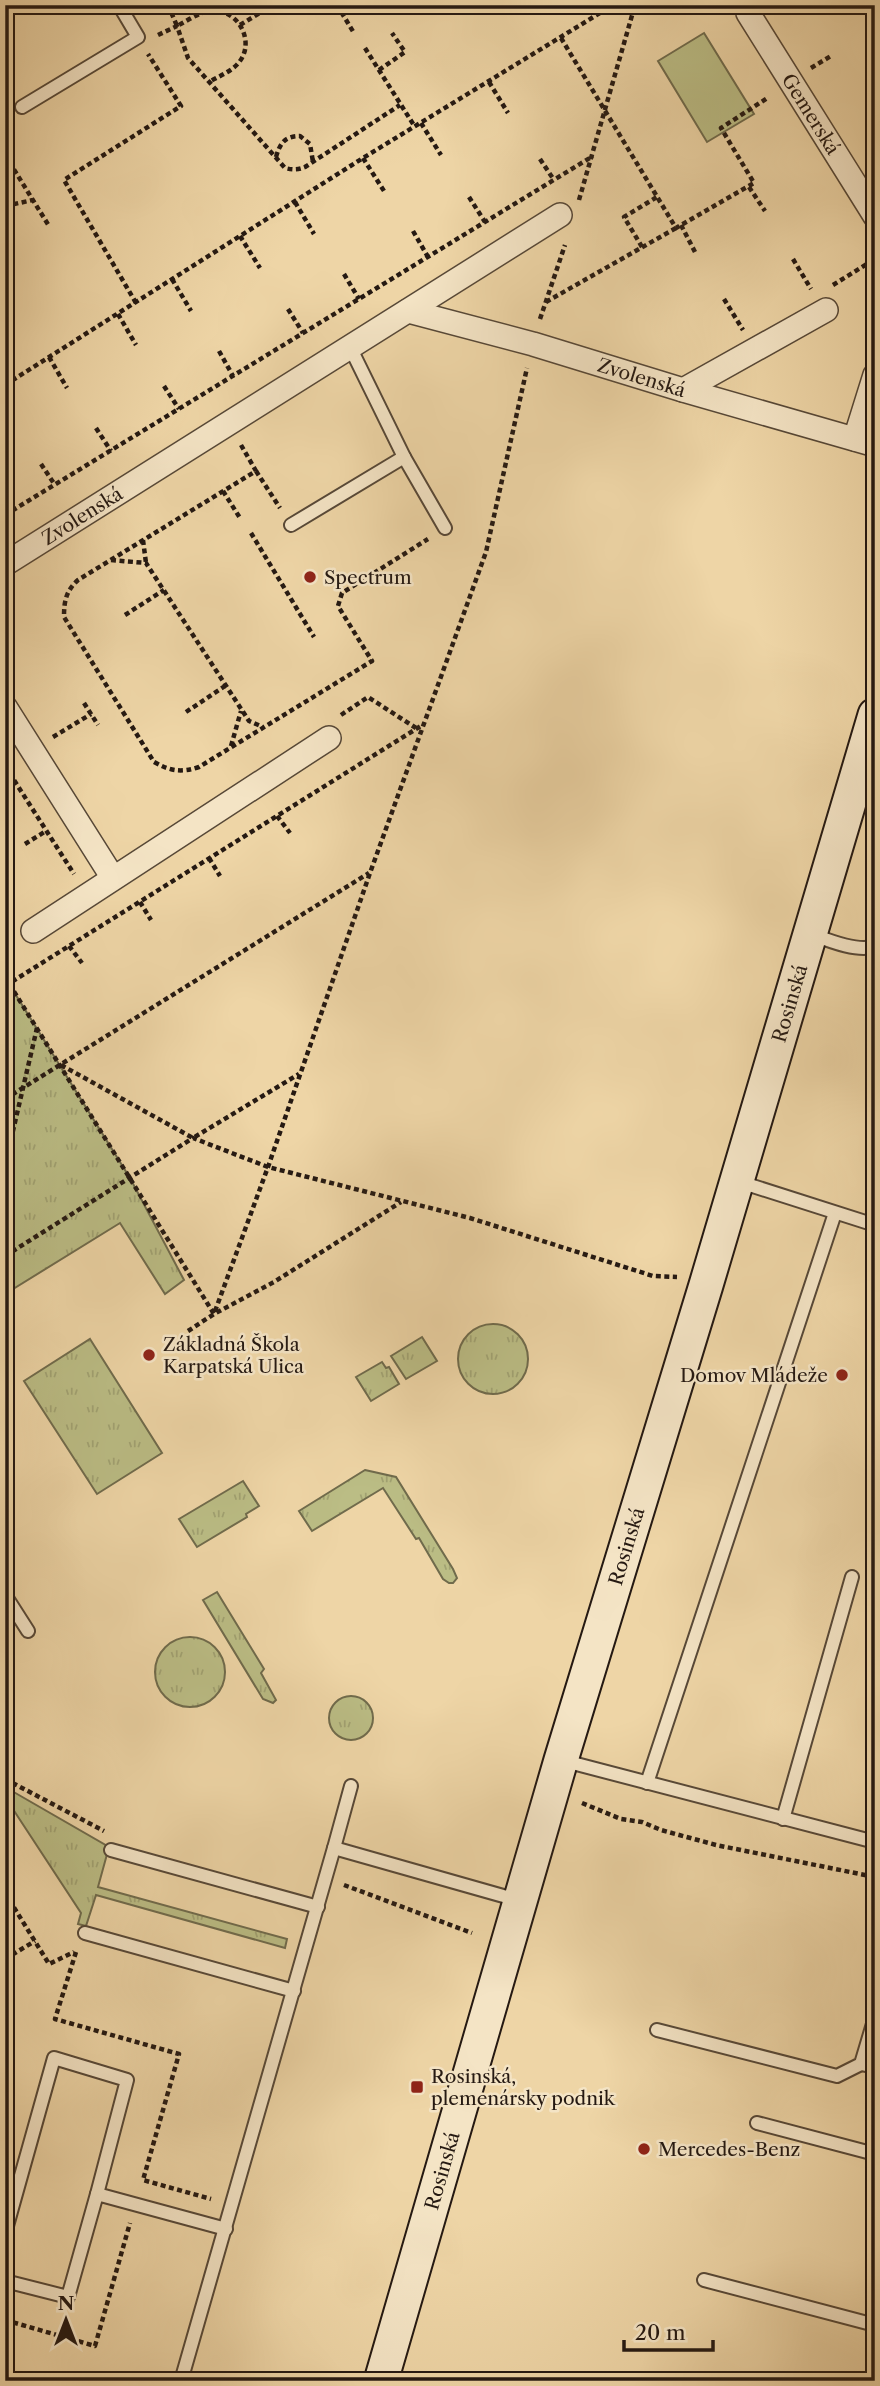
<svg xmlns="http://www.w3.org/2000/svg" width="880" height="2386" font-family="'Libre Caslon Text',serif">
	<defs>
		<pattern id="grass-tufts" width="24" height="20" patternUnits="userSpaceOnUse" patternTransform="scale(1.75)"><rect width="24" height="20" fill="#bbbd85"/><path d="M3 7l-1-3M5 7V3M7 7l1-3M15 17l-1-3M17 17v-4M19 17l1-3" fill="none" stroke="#a1a272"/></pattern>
	</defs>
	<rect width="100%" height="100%" fill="#eed5a6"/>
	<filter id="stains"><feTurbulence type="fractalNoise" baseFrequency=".00286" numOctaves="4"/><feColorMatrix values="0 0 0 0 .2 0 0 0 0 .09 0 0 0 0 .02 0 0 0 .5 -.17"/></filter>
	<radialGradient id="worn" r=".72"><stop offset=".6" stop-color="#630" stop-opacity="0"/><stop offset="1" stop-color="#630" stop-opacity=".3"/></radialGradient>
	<g fill="url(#grass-tufts)" stroke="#706b4c" stroke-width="2">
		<polygon points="9,984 130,1178 184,1280 165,1294 120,1223 5,1294 5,986"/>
		<circle cx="493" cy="1359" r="35"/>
		<polygon points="422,1337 437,1361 406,1379 391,1356"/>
		<polygon points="90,1339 162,1453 97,1494 24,1381"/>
		<polygon points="382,1362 386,1368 389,1367 399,1384 371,1401 356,1377"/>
		<polygon points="365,1470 396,1477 453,1569 457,1578 453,1583 449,1583 443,1579 419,1538 416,1539 383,1488 312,1531 299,1511"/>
		<polygon points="243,1481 259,1506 246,1514 247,1517 197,1547 179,1519"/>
		<polygon points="217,1592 264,1669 261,1673 276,1700 273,1703 263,1699 203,1600"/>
		<circle cx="190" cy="1672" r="35"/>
		<circle cx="351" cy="1718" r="22"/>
		<polygon points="5,1787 109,1847 98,1887 287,1939 285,1948 96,1895 86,1926 78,1924 81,1913 5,1797"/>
	</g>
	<polygon fill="#bbbd85" stroke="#706b4c" stroke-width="2" points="704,33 754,114 707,142 658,61"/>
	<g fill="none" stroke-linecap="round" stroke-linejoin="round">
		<g stroke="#574837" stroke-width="16">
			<g id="lane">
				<polyline points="22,107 138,37 119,5"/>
				<polyline points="404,457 445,528"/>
				<polyline points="291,525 404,457 350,347"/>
				<path d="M 811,934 C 827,940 859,953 875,946"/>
				<polyline points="737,1181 875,1225"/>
				<polyline points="5,1595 28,1631"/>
				<polyline points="561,1760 875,1842"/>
				<polyline points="647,1783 835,1213"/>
				<polyline points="783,1819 852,1577"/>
				<polyline points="334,1848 351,1786"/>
				<polyline points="111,1850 318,1907"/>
				<polyline points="85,1933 294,1991"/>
				<polyline points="657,2030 837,2076 861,2064 875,2017"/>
				<polyline points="861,2064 875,2067"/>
				<polyline points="757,2123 875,2154"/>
				<polyline points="5,2233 54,2058 127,2080 97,2194"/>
				<polyline points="704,2280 875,2325"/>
				<polyline points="5,2281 68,2297 97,2194 226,2229"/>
				<polyline points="181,2381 334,1848 521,1901"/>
			</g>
		</g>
		<g stroke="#574837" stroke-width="26">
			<g id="street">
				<path id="s1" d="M 748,13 L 875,216"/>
				<path id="s2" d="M 408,311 L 533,344 L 683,390 L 875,445"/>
				<polyline points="683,390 826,310"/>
				<polyline points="855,439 875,375"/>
				<path id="s3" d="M 5,564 L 560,215"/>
				<polyline points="5,707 113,878"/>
				<polyline points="33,931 329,738"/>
			</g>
		</g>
		<g stroke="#251912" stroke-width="37">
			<g id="secondary">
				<path id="s4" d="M 381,2381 L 561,1760 L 706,1285 L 875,715"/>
			</g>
		</g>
		<g stroke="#251912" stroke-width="4.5" stroke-dasharray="5 3.5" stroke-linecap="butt">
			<path d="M 168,5 L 177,26 C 189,20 203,9 217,11 C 240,13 254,42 240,61 C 233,71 219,76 209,82"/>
			<polyline points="337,5 354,33"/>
			<polyline points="374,5 379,13"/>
			<polyline points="240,25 273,5"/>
			<path d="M 158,35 L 177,26 L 188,58 L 285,168 C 293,170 298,170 305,167 L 400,105"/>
			<polyline points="561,38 676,228 754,183 721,128 769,97"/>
			<polyline points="365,48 415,127"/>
			<polyline points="811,68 831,56"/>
			<polyline points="379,70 405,52 392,33"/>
			<polyline points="5,80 12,92"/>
			<polyline points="489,82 508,113"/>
			<polyline points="421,123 441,155"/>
			<polyline points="5,155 49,226"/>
			<path d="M 276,157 C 280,143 285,136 300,136 L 310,144 L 313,162"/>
			<polyline points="363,158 384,191"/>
			<polyline points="540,159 554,180"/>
			<polyline points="749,187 765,211"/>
			<polyline points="469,197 485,222"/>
			<polyline points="579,200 635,5"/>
			<polyline points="295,202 314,234"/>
			<polyline points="5,206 33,200"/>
			<polyline points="681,225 695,252"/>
			<polyline points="413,231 428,257"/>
			<polyline points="240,236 260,268"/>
			<polyline points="642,247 624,217 657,197"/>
			<polyline points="793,259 811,289"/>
			<polyline points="344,274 359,299"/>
			<polyline points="172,279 191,311"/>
			<polyline points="833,285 875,259"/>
			<polyline points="724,299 743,330"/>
			<polyline points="546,302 676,228"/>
			<polyline points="136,303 64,180 181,106 148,54"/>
			<polyline points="288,309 303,333"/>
			<polyline points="118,314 136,345"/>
			<polyline points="540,319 565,245"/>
			<polyline points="219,351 233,376"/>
			<polyline points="49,357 67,388"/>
			<polyline points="5,385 363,158 613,5"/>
			<polyline points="164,386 179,409"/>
			<polyline points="5,409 12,422"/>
			<polyline points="96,428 111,451"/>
			<path d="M 241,445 L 256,471 L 78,580 C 66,591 64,601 64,617 L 154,762 C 170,771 181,773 199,767 L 372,661 L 338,606 L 342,593 L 428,539"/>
			<polyline points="41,464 55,485"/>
			<polyline points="256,471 280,508"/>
			<polyline points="223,491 240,518"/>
			<polyline points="5,515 593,156"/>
			<polyline points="251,533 314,637"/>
			<polyline points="143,540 146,563"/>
			<polyline points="111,560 146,563 249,721 263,727"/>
			<polyline points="125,615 164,590"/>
			<polyline points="84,703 98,725"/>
			<polyline points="186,712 225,686"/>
			<polyline points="341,715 368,697 416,728"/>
			<polyline points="53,737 91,714"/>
			<polyline points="231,746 241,711"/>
			<polyline points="5,766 74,874"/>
			<polyline points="277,816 290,833"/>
			<polyline points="25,844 46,831"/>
			<polyline points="209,858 220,876"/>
			<polyline points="140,902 151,920"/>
			<polyline points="69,946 82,963"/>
			<polyline points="5,977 214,1314 268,1167 370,873 486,552 527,368"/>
			<polyline points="5,986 424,724"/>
			<polyline points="61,1065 193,1138 299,1074"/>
			<polyline points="5,1099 369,873"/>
			<polyline points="5,1165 37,1028"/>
			<polyline points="5,1256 193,1138 268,1167 470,1218 653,1276 677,1277"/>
			<polyline points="188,1331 214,1314 274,1282 401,1202"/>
			<polyline points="5,1779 104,1831"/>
			<polyline points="582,1803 621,1819 642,1822 661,1830 716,1845 875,1877"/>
			<polyline points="344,1885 472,1933"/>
			<polyline points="5,1893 49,1964 74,1952"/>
			<polyline points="76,1952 55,2019 179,2054 143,2180 211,2199"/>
			<polyline points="5,1959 35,1941"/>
			<polyline points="5,2320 95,2346 130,2223"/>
		</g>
		<use href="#lane" stroke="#f4e4c5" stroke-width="12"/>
		<use href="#street" stroke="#f4e4c5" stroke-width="23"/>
		<use href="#secondary" stroke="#f4e4c5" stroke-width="33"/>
	</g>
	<g fill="#8f2418" stroke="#f4e4c5" stroke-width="2.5">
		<circle cx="310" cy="577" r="7"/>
		<circle cx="149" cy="1355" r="7"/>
		<circle cx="842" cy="1375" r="7"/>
		<rect x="410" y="2080" width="14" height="14" rx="3.5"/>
		<circle cx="644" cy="2149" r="7"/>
	</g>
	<g text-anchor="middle" stroke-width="5" stroke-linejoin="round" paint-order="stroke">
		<g font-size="19" fill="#251912" stroke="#f4e4c5">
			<text dy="7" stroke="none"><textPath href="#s1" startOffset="119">Gemerská</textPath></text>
			<text dy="7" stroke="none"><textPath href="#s2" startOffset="243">Zvolenská</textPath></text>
			<text dy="7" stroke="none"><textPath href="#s3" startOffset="91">Zvolenská</textPath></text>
			<text dy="7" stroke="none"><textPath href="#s4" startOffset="1437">Rosinská</textPath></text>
			<text dy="7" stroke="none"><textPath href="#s4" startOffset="870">Rosinská</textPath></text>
			<text dy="7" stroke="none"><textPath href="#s4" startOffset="219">Rosinská</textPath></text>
		</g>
		<g font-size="19" fill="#251912" stroke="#f4e4c5" text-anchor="start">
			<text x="324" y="584">Spectrum</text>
			<text x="163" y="1351">Základná Škola<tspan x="163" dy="22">Karpatská Ulica</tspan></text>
			<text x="828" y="1382" text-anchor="end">Domov Mládeže</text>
			<text x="431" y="2083">Rosinská,<tspan x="431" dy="22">plemenársky podnik</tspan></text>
			<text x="658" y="2156">Mercedes-Benz</text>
		</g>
	</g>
	<rect width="880" height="2386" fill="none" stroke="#eed5a6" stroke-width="28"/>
	<rect x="7" y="7" width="866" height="2372" fill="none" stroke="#251912" stroke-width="3.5"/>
	<rect x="14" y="14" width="852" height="2358" fill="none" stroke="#251912" stroke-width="2"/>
	<g transform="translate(66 2320)" stroke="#f4e4c5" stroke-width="5" paint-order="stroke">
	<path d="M0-5L12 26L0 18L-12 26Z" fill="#251912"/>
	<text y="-10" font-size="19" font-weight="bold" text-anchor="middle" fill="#251912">N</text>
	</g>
	<path d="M624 2340v10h89v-10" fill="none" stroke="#251912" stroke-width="3.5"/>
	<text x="635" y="2340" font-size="21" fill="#251912" stroke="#f4e4c5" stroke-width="5" paint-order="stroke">20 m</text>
	<rect width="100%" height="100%" filter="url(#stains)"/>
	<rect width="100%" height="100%" fill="url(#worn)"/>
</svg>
